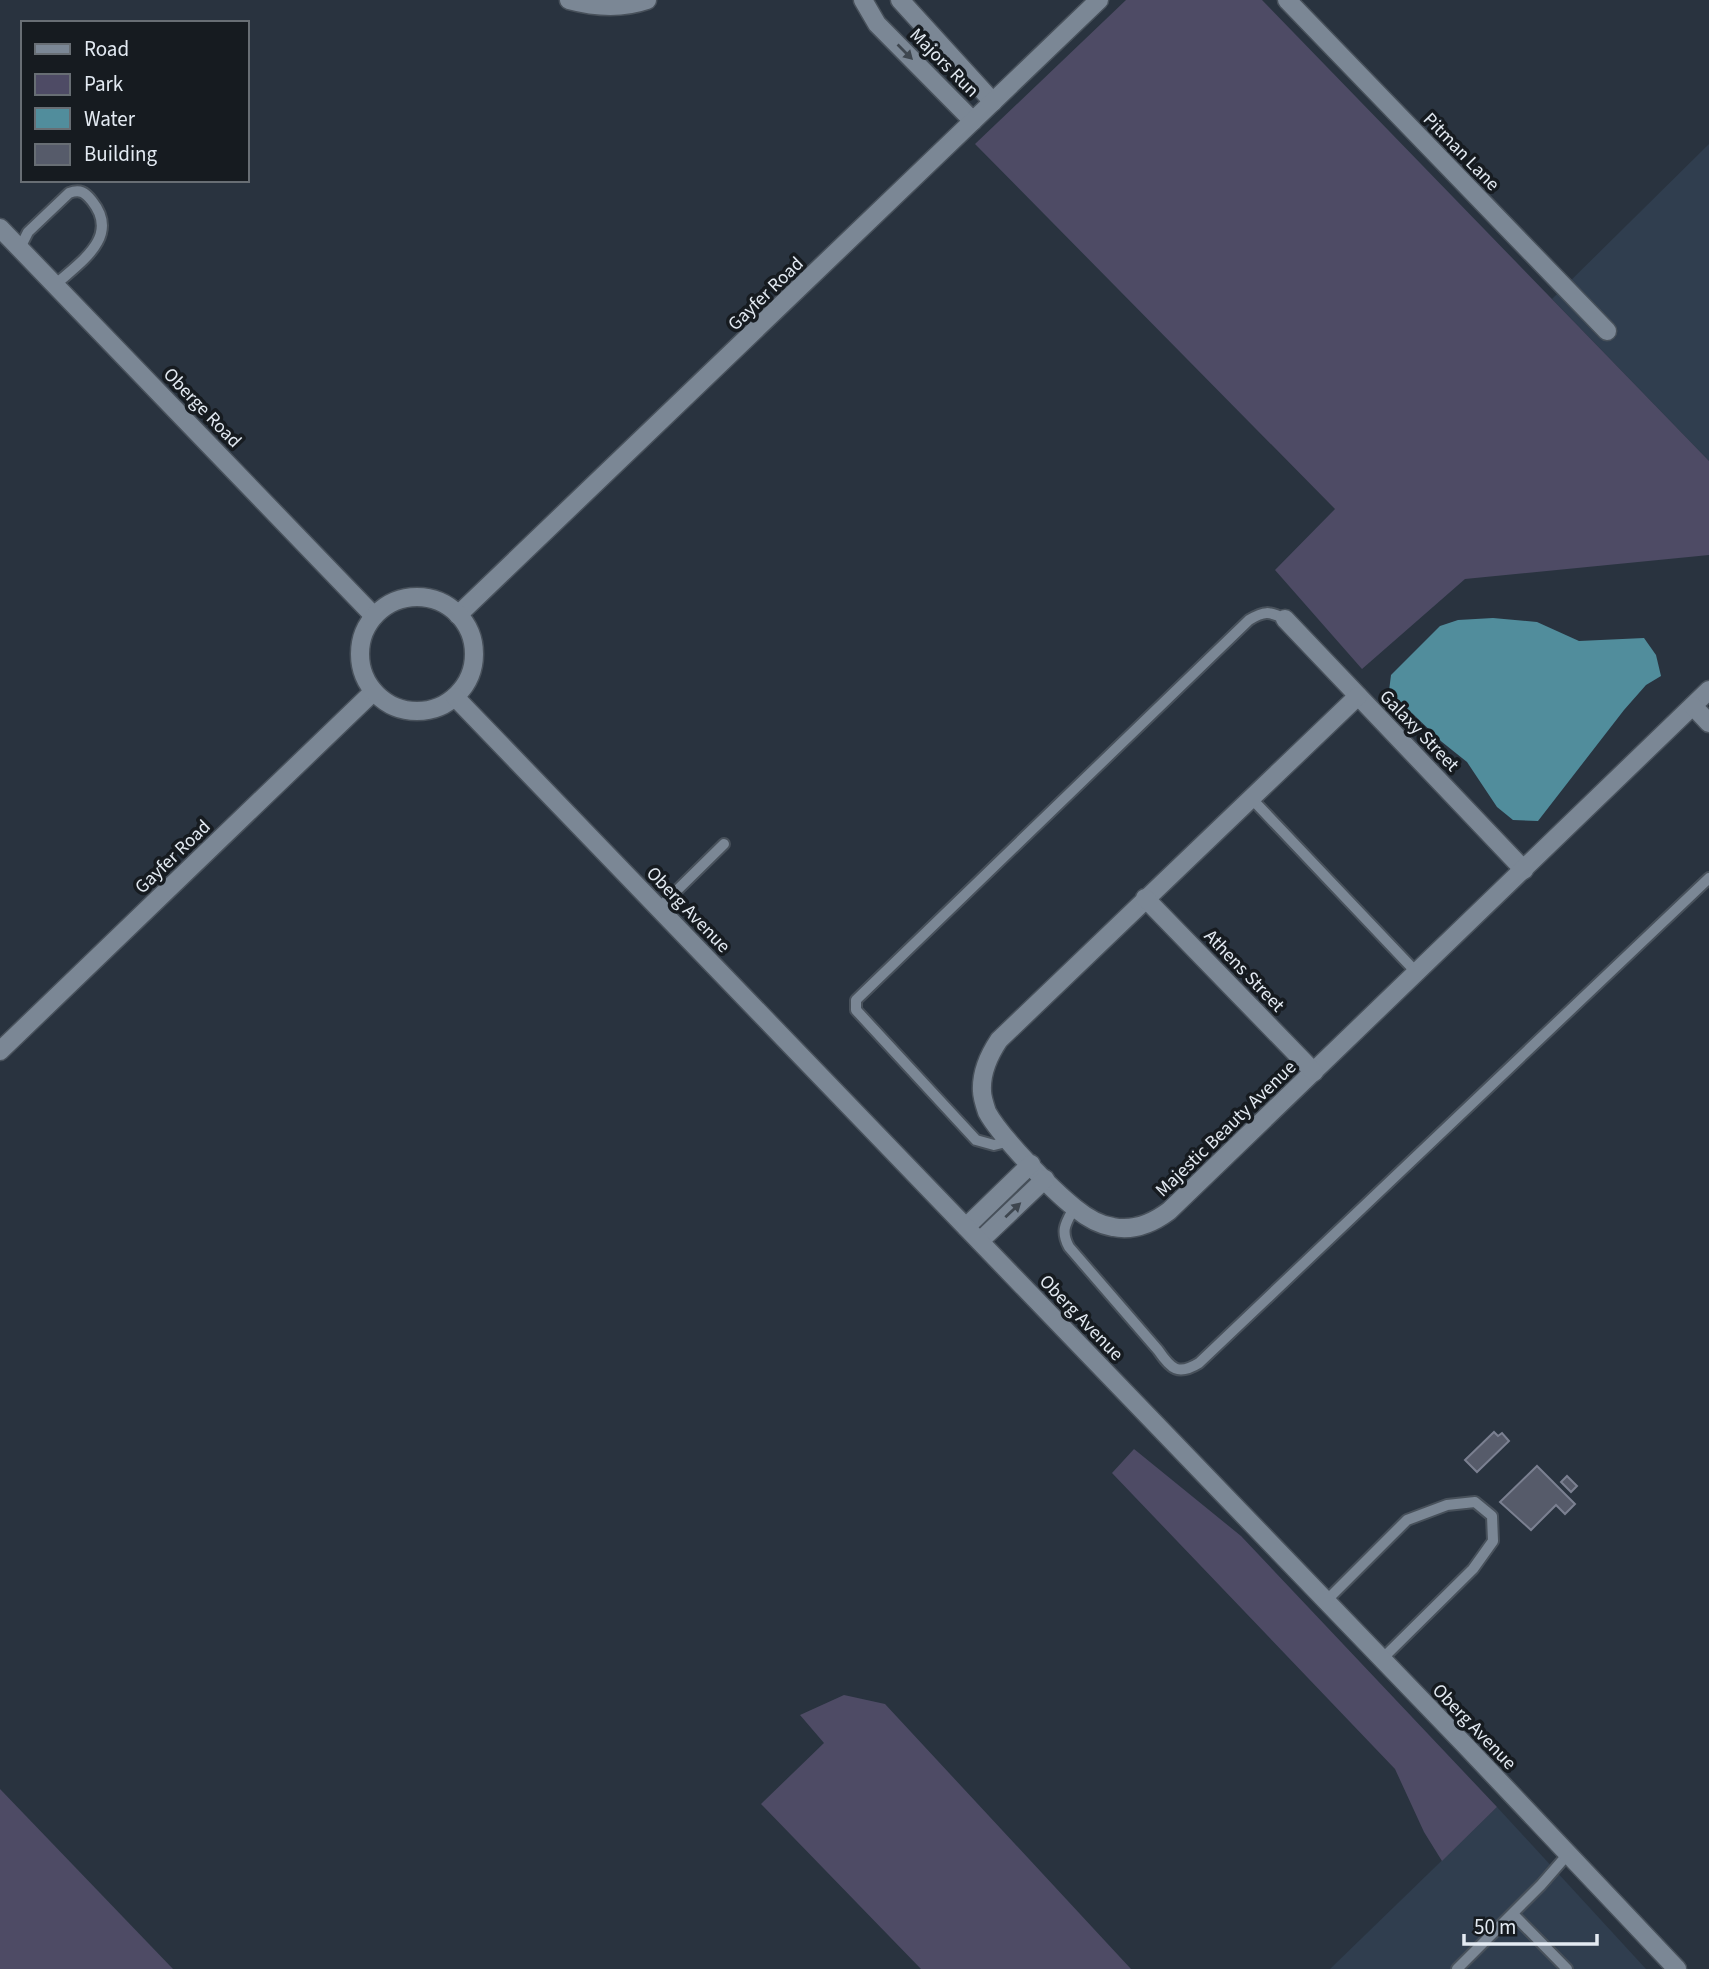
<svg xmlns="http://www.w3.org/2000/svg" width="1709" height="1969" font-family="'Source Sans 3',sans-serif">
	<rect width="100%" height="100%" fill="#29333f"/>
	<g fill="#303e4f">
		<polygon points="1709,144 1709,461 1552,299"/>
		<polygon points="1497,1807 1646,1969 1330,1969"/>
	</g>
	<g fill="#4e4b65">
		<polygon points="1126,0 1262,0 1709,461 1709,555 1465,579 1362,669 1275,570 1335,509 975,144"/>
		<polygon points="1134,1449 1241,1536 1497,1807 1442,1861 1424,1832 1395,1769 1112,1473"/>
		<polygon points="844,1695 885,1704 1131,1969 921,1969 761,1804 824,1743 800,1715"/>
		<polygon points="0,1789 173,1969 0,1969"/>
	</g>
	<polygon fill="#518d9c" points="1493,618 1537,622 1579,641 1644,638 1656,655 1661,676 1646,685 1624,710 1538,821 1513,820 1497,807 1467,762 1442,742 1389,691 1391,675 1440,626 1458,620"/>
	<g fill="#565b6a" stroke="#7b8091" stroke-width="2">
		<polygon points="1494,1432 1498,1436 1502,1433 1509,1441 1477,1472 1465,1460"/>
		<polygon points="1537,1466 1575,1504 1565,1514 1556,1505 1531,1530 1500,1502"/>
		<polygon points="1567,1476 1577,1486 1571,1492 1561,1482"/>
	</g>
	<g fill="none" stroke-linecap="round" stroke-linejoin="round">
		<g stroke="#48515b" stroke-width="14">
			<g id="service">
				<path d="M 20,248 L 28,232 L 69,193 C 80,189 85,192 92,201 C 121,237 80,262 55,285"/>
				<polyline points="1251,798 1417,973"/>
				<polyline points="659,908 724,844"/>
				<path d="M 1010,1141 L 994,1145 L 976,1140 L 856,1010 L 856,1000 L 1249,620 C 1264,611 1269,611 1285,619"/>
				<path d="M 1074,1208 C 1066,1223 1060,1230 1069,1247 L 1158,1350 C 1171,1369 1178,1376 1199,1363 L 1709,878"/>
				<polyline points="1326,1601 1407,1520 1447,1505 1475,1502 1492,1516 1493,1541 1473,1569 1382,1659"/>
				<polyline points="1513,1914 1567,1969"/>
				<polyline points="1457,1969 1541,1885 1568,1854"/>
			</g>
		</g>
		<g stroke="#48515b" stroke-width="21">
			<g id="minor">
				<path d="M 569,0 C 595,7 621,9 647,0"/>
				<polyline points="863,0 877,24 973,121"/>
				<polyline points="900,0 993,102"/>
				<polyline points="1287,0 1607,331"/>
				<polyline points="458,615 1099,0"/>
				<polyline points="1285,619 1524,870"/>
				<path d="M 1358,696 L 999,1040 C 989,1055 981,1073 982,1091 C 982,1097 985,1106 987,1112 C 1000,1136 1052,1190 1075,1208 C 1086,1217 1099,1225 1113,1227 C 1133,1231 1153,1223 1169,1211 L 1709,690"/>
				<polyline points="1693,706 1709,723"/>
				<polyline points="1145,898 1314,1072"/>
				<polyline points="0,1051 373,692"/>
				<polyline points="966,1227 1031,1164"/>
				<polyline points="980,1241 1045,1179"/>
			</g>
		</g>
		<g stroke="#48515b" stroke-width="21">
			<g id="tertiary">
				<polyline points="0,228 374,616"/>
				<circle cx="417" cy="654" r="57"/>
				<polyline points="455,697 1465,1745 1677,1969"/>
			</g>
		</g>
		<use href="#service" stroke="#7b8795" stroke-width="10"/>
		<use href="#minor" stroke="#7b8795" stroke-width="18"/>
		<use href="#tertiary" stroke="#7b8795" stroke-width="18"/>
	</g>
	<defs><path id="oneway-solid" d="M-6-.8H1V-3.2L6.5 0L1 3.2V.8H-6Z" transform="scale(1.75)"/></defs>
	<g fill="#3e464f">
		<use href="#oneway-solid" transform="translate(905 52) rotate(45)"/>
		<use href="#oneway-solid" transform="translate(1013 1210) rotate(-43)"/>
	</g>
	<g text-anchor="middle" stroke-width="7" stroke-linejoin="round" paint-order="stroke">
		<g font-size="19" fill="#e3eaf2" stroke="#161b20">
			<text transform="translate(945 62) rotate(45)" y="7">Majors Run</text>
			<text transform="translate(1462 151) rotate(46)" y="7">Pitman Lane</text>
			<text transform="translate(765 293) rotate(-44)" y="7">Gayfer Road</text>
			<text transform="translate(203 407) rotate(46)" y="7">Oberge Road</text>
			<text transform="translate(1420 730) rotate(46)" y="7">Galaxy Street</text>
			<text transform="translate(172 856) rotate(-44)" y="7">Gayfer Road</text>
			<text transform="translate(689 909) rotate(46)" y="7">Oberg Avenue</text>
			<text transform="translate(1245 970) rotate(46)" y="7">Athens Street</text>
			<text transform="translate(1225 1128) rotate(-44)" y="7">Majestic Beauty Avenue</text>
			<text transform="translate(1082 1317) rotate(46)" y="7">Oberg Avenue</text>
			<text transform="translate(1475 1726) rotate(46)" y="7">Oberg Avenue</text>
		</g>
	</g>
	<rect x="21" y="21" width="228" height="161" fill="#161b20" stroke="#686e74" stroke-width="2"/>
	<rect x="35" y="44" width="35" height="10" fill="#7b8795" stroke="#686e74" stroke-width="2"/>
	<text x="84" y="56" font-size="21" fill="#e3eaf2">Road</text>
	<rect x="35" y="74" width="35" height="21" fill="#4e4b65" stroke="#686e74" stroke-width="2"/>
	<text x="84" y="91" font-size="21" fill="#e3eaf2">Park</text>
	<rect x="35" y="108" width="35" height="21" fill="#518d9c" stroke="#686e74" stroke-width="2"/>
	<text x="84" y="126" font-size="21" fill="#e3eaf2">Water</text>
	<rect x="35" y="144" width="35" height="21" fill="#565b6a" stroke="#686e74" stroke-width="2"/>
	<text x="84" y="161" font-size="21" fill="#e3eaf2">Building</text>
	<path d="M1464 1934v10h133v-10" fill="none" stroke="#e3eaf2" stroke-width="3.5"/>
	<text x="1474" y="1934" font-size="21" fill="#e3eaf2" stroke="#161b20" stroke-width="5" paint-order="stroke">50 m</text>
</svg>
